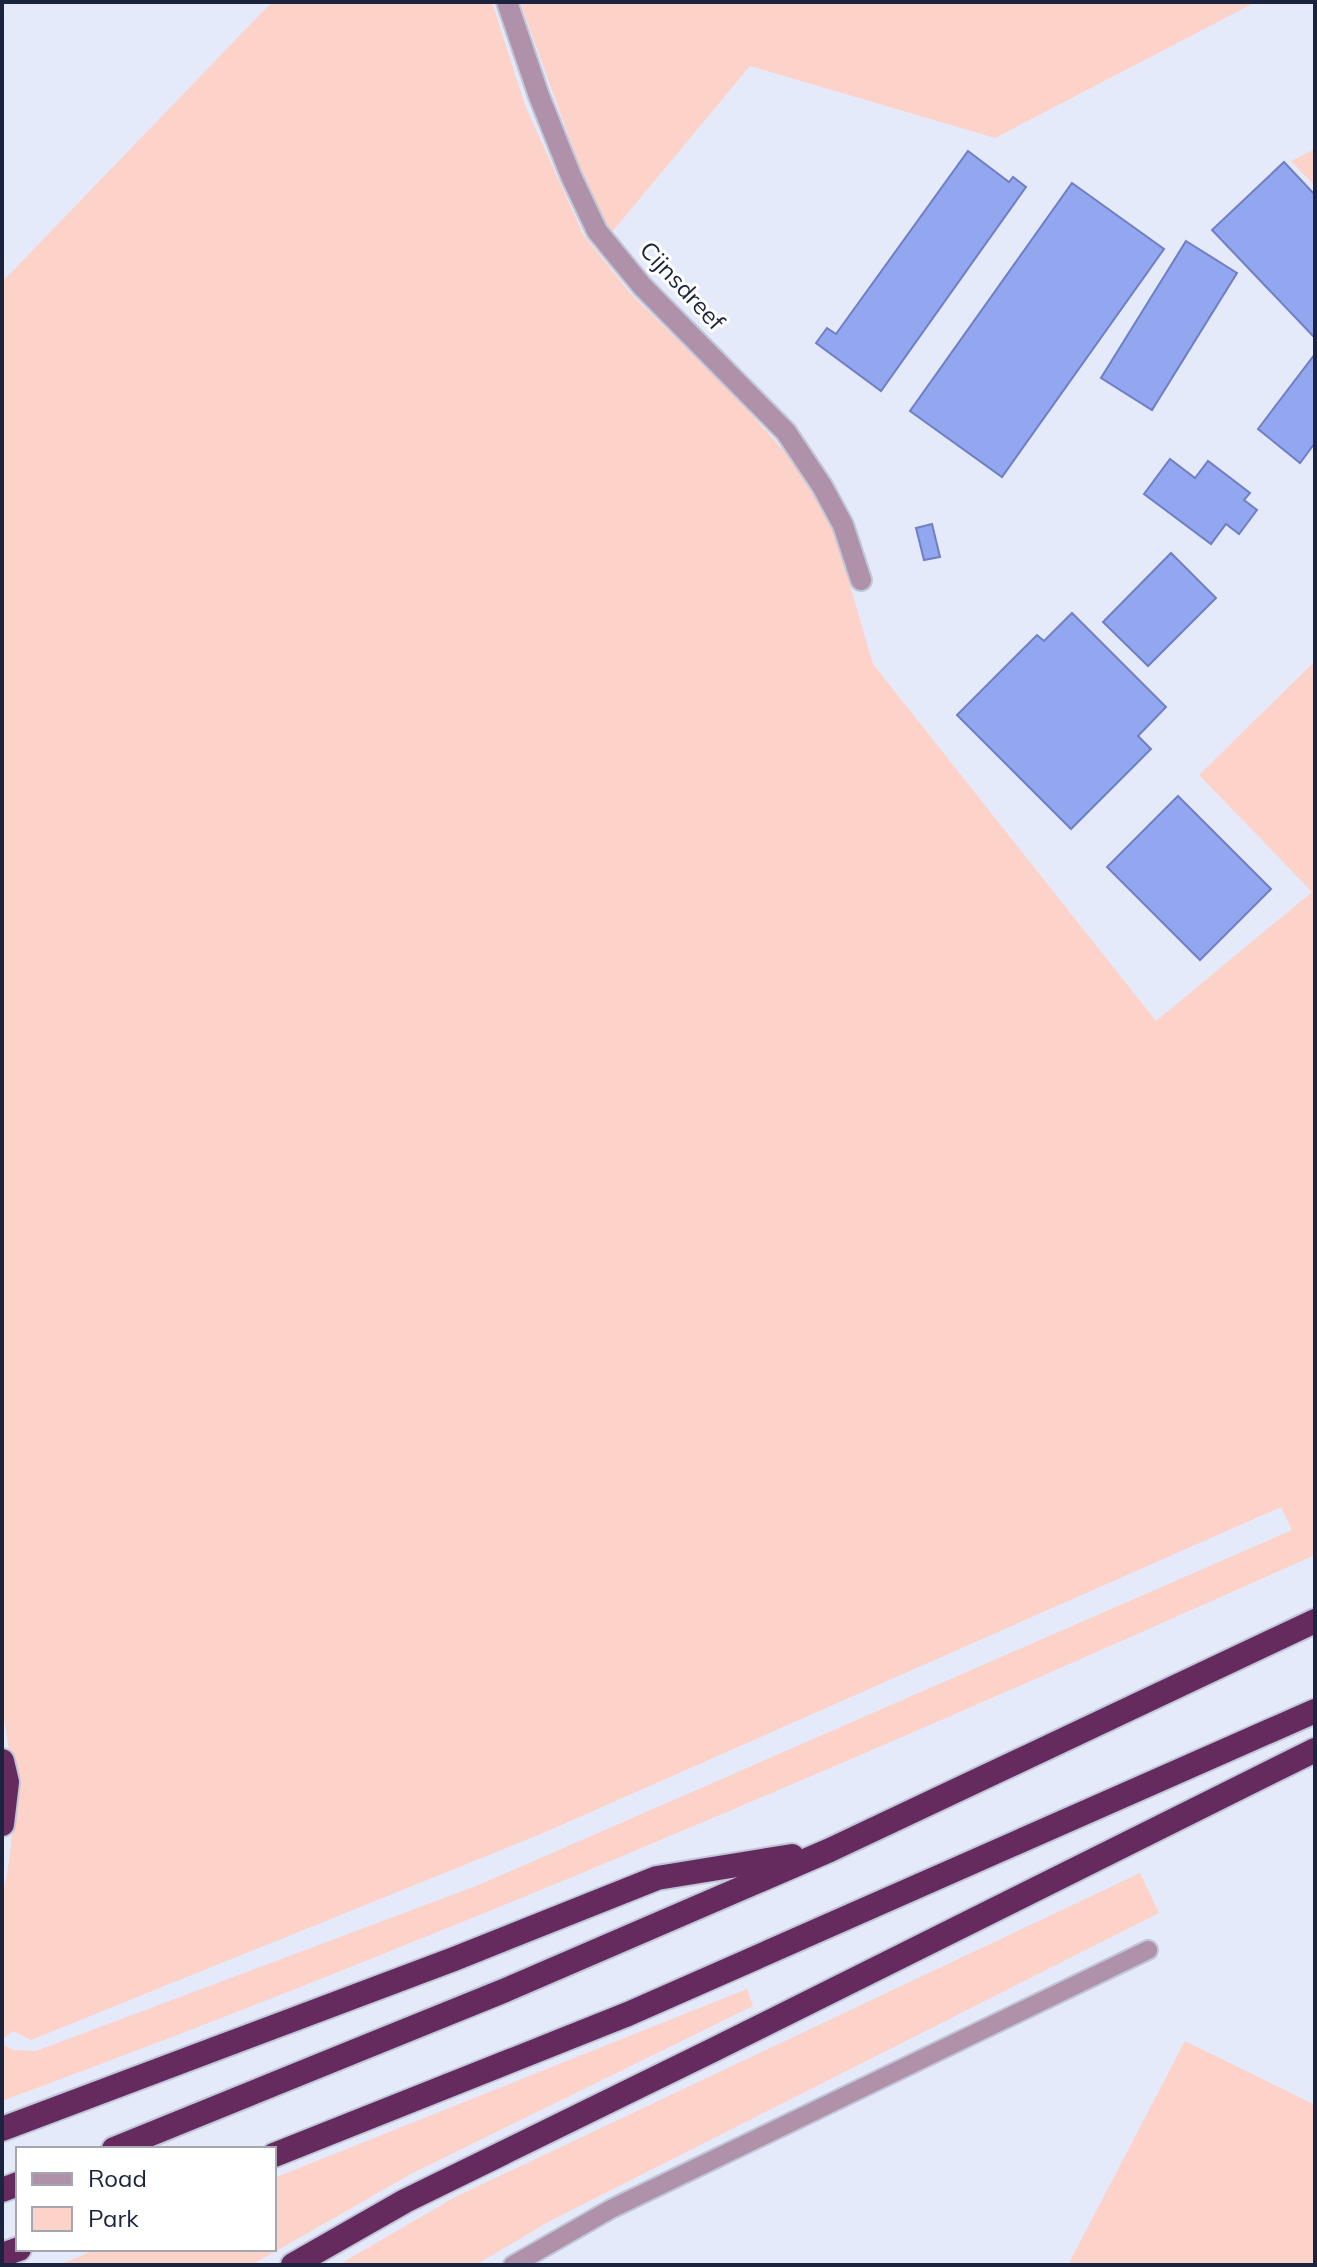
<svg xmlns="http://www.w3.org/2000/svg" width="1317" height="2267" font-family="Mulish,sans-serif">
	<rect width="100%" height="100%" fill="#e5eafa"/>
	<g fill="#fcd2c9" fill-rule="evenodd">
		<path d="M 272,2 L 492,2 L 525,105 L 583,234 L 631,294 L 736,397 L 800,469 L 832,524 L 873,664 L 1156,1021 L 1312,892 L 1199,775 L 1315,661 L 1315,1555 C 883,1748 447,1937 2,2101 L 2,1895 C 18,1839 14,1766 2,1709 L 2,282 ZM 1281,1507 L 1292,1530 L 481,1884 L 36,2051 L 14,2050 L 4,2045 L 3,2039 L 13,2031 L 31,2040 L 541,1834 Z"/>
		<polygon points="520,2 1256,2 995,138 750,66 612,232 597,215"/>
		<polygon points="1315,149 1315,186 1291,161"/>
		<polygon points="1140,1873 1159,1913 548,2222 476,2265 338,2265 457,2196"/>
		<polygon points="747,1989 753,2006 411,2174 252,2265 58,2265 98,2249 274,2249 274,2178"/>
		<polygon points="1185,2041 1315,2105 1315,2265 1068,2265"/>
	</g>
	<g fill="#93a6f0" stroke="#6e7fc5" stroke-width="2">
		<polygon points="968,151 1009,182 1013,177 1026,187 881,391 816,343 827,328 836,334"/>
		<polygon points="1284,162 1315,195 1314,337 1212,230"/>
		<polygon points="1072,183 1164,249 1002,477 910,411"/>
		<polygon points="1186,241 1237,273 1152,410 1101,378"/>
		<polygon points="1315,354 1315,443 1300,463 1258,429"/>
		<polygon points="1170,459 1195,478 1208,461 1250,493 1244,500 1257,510 1239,534 1226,524 1211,544 1144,494"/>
		<polygon points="932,524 940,557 924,560 916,528"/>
		<polygon points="1171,553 1216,598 1148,666 1103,622"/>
		<polygon points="1072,613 1166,707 1138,736 1151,749 1071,829 957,715 1037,635 1044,641"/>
		<polygon points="1178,796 1271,889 1200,960 1107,867"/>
	</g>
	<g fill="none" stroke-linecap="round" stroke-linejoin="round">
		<g stroke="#c1c6d8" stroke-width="22">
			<polyline id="lane" points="513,2265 611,2209 1148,1950"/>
		</g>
		<g stroke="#c1c6d8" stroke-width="24">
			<polyline id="street" points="507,2 539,96 571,176 597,231 642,286 786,432 822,486 843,525 861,580"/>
		</g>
		<g stroke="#c1c6d8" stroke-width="28">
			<g id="highway">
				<polyline points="2,1761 7,1782 2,1824"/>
				<polyline points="2,2129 454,1959 657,1878 792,1856"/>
				<polyline points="114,2149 508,1989 830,1850 1315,1621"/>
				<polyline points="274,2155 628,2014 1315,1711"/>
				<polyline points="2,2190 18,2184"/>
				<polyline points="2,2255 19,2249"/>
				<polyline points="293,2265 405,2201 713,2050 1315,1750"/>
			</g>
		</g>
		<use href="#lane" stroke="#af91a9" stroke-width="18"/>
		<use href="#street" stroke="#af91a9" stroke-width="20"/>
		<use href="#highway" stroke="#652b5e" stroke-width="24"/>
	</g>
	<g text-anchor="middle" stroke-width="6" stroke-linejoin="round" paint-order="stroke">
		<g font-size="24" fill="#1c233f" stroke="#fff">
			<text transform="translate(682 286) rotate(47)" y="8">Cijnsdreef</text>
		</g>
	</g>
	<rect width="1317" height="2267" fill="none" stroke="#1c233f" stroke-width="8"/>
	<rect x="16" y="2147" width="260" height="104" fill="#ffffff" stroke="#a4a7b2" stroke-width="2"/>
	<rect x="32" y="2173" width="40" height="12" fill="#af91a9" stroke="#a4a7b2" stroke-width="2"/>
	<text x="88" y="2187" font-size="24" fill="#1c233f">Road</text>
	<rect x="32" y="2207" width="40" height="24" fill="#fcd2c9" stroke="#a4a7b2" stroke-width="2"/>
	<text x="88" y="2227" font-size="24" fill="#1c233f">Park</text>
</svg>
